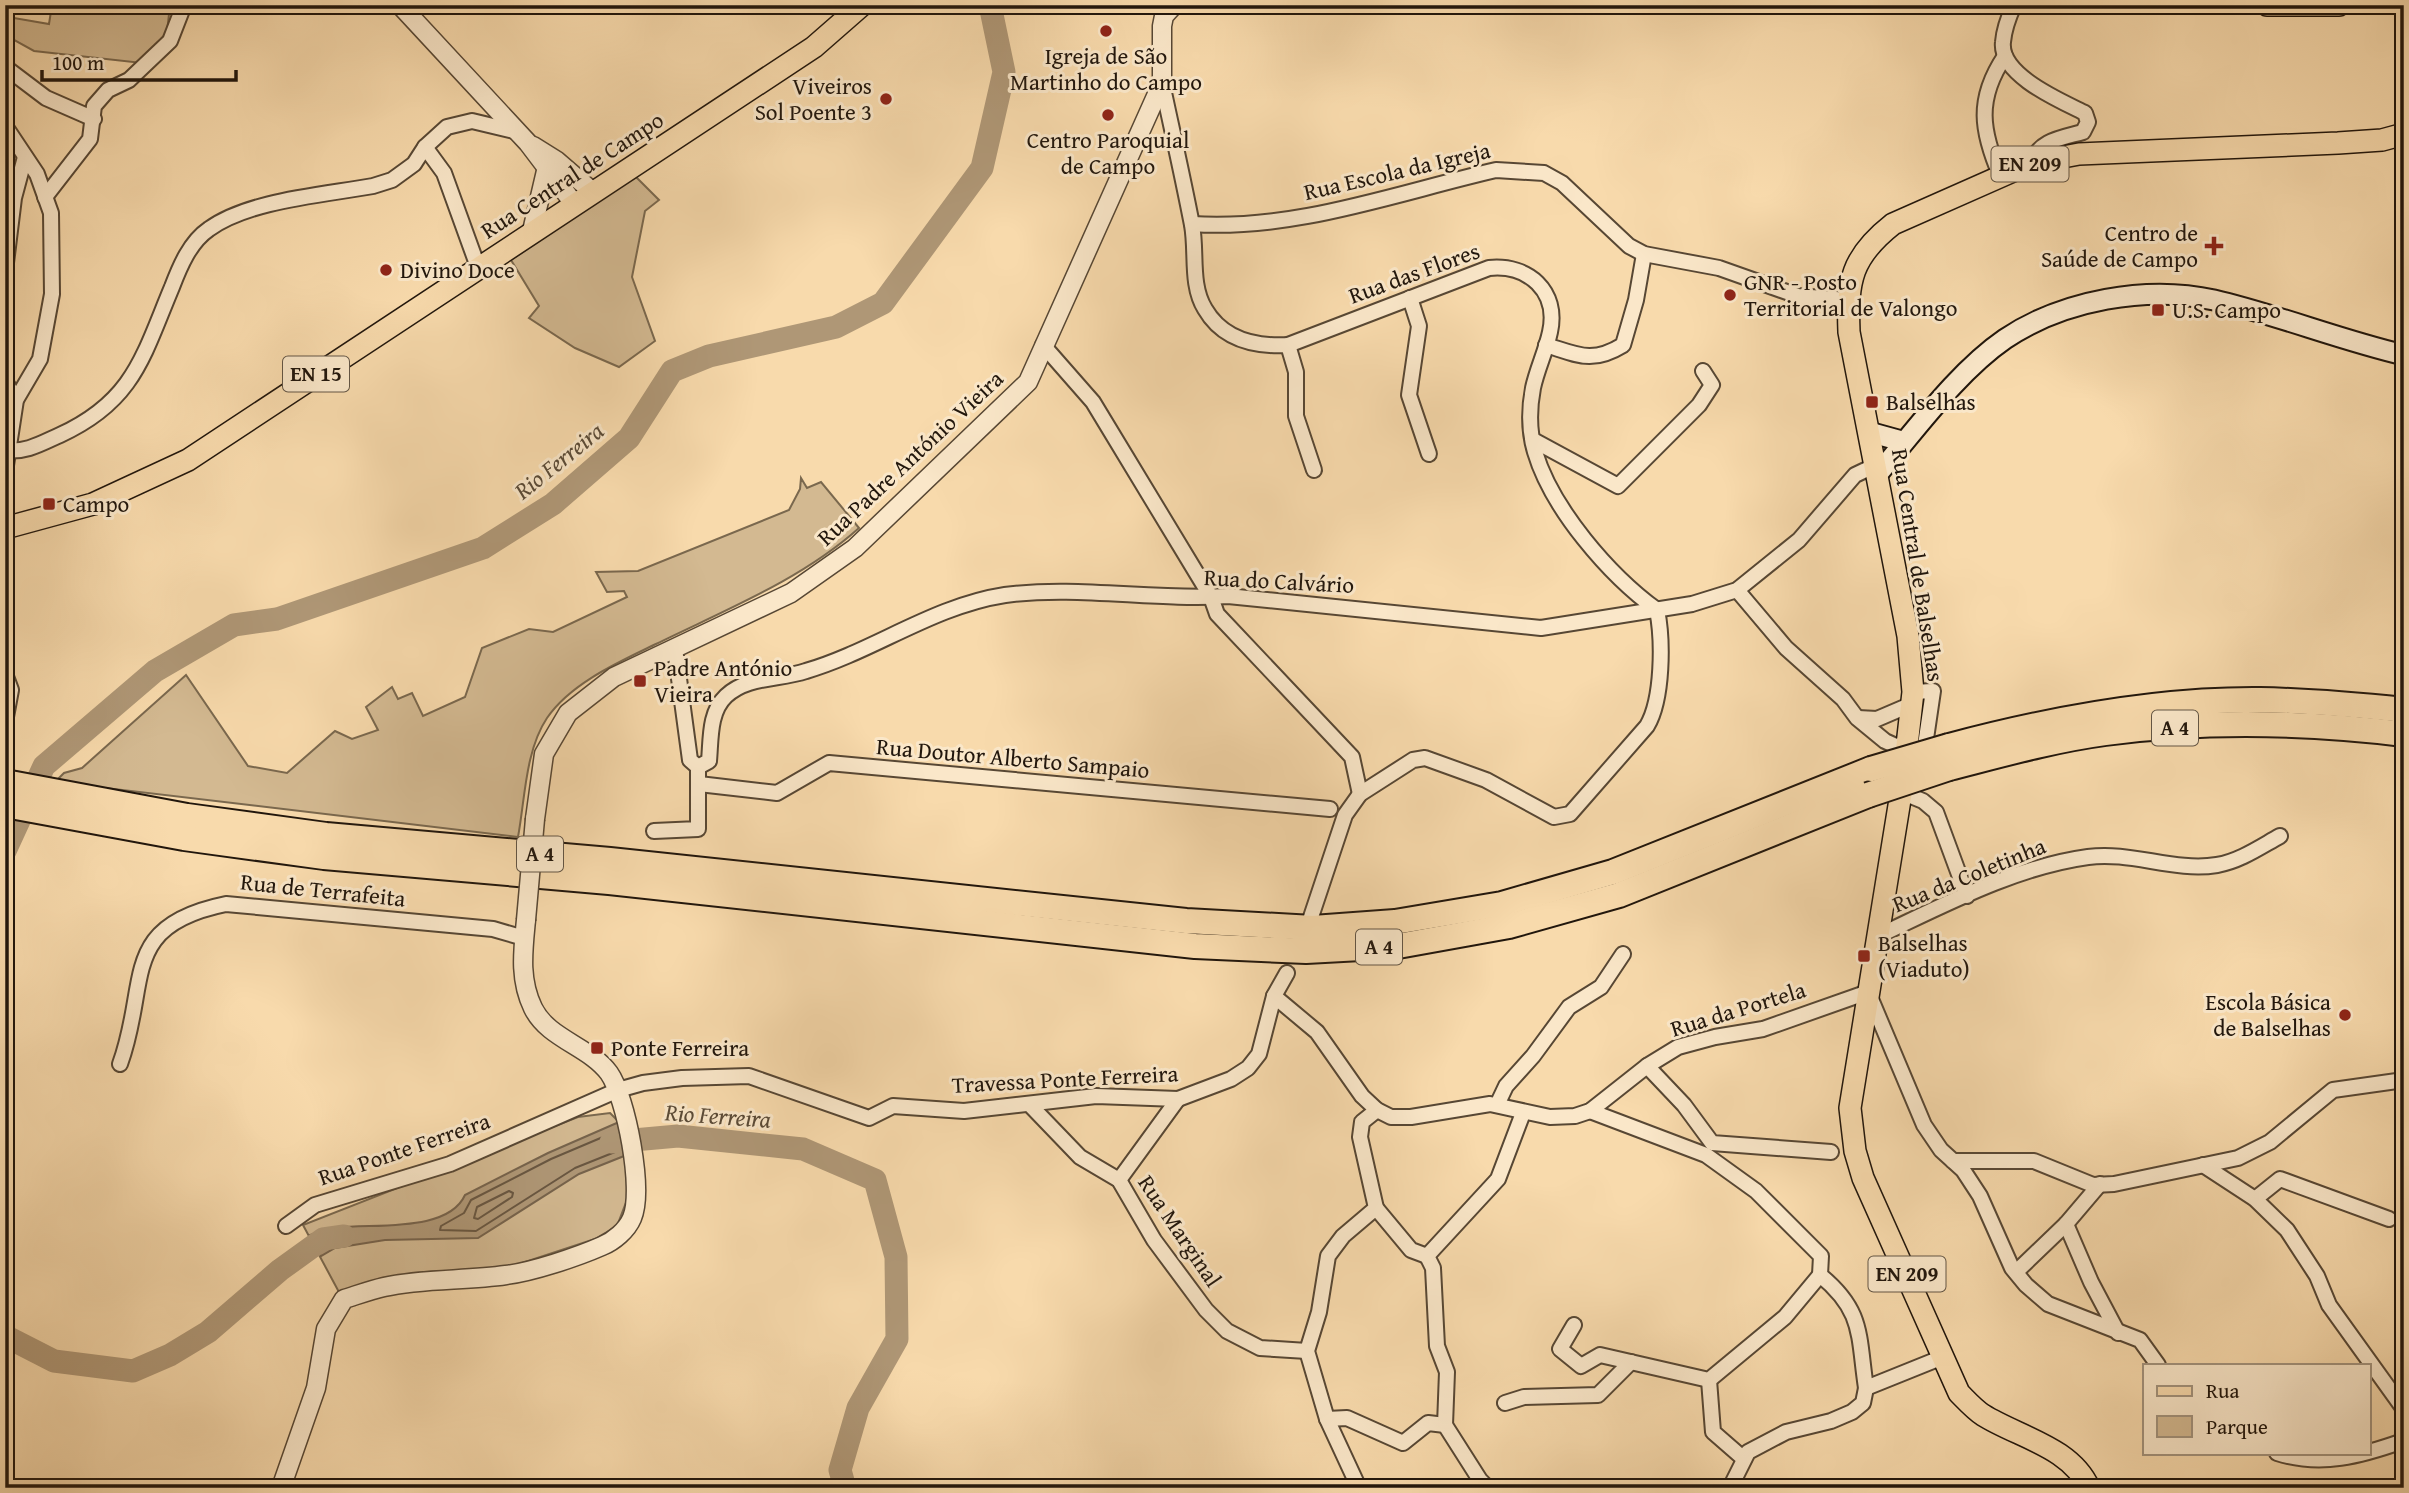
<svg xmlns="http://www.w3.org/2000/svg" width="2409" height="1493" font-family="'Gentium Book Plus',serif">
	<rect width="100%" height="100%" fill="#f8daac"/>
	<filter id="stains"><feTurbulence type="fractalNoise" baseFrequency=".00286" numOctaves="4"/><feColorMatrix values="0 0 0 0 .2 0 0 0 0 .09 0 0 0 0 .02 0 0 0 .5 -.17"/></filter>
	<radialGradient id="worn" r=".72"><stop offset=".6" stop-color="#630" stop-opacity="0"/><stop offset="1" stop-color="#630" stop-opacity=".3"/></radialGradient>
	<g fill="#d3b991" stroke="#7a684e" stroke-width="2">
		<polygon points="52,5 170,5 167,32 142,63 34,51 5,35 5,20 14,18 49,24"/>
		<polygon points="635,176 659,200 645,211 632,277 655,341 619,367 575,348 529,318 539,306 511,260"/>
		<path d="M 801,478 L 807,488 L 821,482 L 859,528 C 801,580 725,610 656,644 C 619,662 571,683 547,718 C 525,751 525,800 518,837 L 106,788 L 102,795 L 50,787 L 64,773 L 82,768 L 186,675 L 248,766 L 287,773 L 335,731 L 352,739 L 378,730 L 366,707 L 392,687 L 398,699 L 412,693 L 423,716 L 465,697 L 482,648 L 529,629 L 553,632 L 627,597 L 624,591 L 607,592 L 596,572 L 638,571 L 789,510 L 800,489 Z"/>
		<polygon points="610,1113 619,1122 630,1192 617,1226 595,1239 510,1267 382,1278 340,1294 303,1225 578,1117"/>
	</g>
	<path fill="#af9776" stroke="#76634c" stroke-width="2" d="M 619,1122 L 624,1156 L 579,1174 L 478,1238 L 385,1240 L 335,1248 L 321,1256 L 310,1235 C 319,1233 328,1229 337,1228 C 373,1223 448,1233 465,1195 L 548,1153 Z"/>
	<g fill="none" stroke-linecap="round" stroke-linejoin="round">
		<g stroke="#685641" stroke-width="2">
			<polygon points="610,1134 614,1137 615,1152 575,1168 476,1231 440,1230 441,1226 464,1213 471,1200 551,1159"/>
			<polygon points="509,1191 513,1193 512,1197 478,1219 474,1218 477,1207"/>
		</g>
		<g stroke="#af9776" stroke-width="23">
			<polyline points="5,851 44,766 155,671 234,625 277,619 483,548 553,504 629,438 672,371 709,356 836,327 883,303 982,168 1004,72 990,5"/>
			<polyline points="611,1142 678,1136 803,1149 875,1180 896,1257 897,1339 858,1408 840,1470 845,1488"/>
			<polyline points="5,1336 54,1361 133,1371 170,1355 208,1332 280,1270 323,1239 344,1236"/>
		</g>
		<g stroke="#574734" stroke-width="18">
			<g id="minor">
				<path d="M 2014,5 C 2009,16 2004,30 2003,42 C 1999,75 2061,101 2085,113 L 2088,122 L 2083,132 C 2062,138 2039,140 2031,163"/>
				<polyline points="5,67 46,98 94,119"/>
				<path d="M 1162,83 C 1172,130 1183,178 1192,225 C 1197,252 1190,285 1205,309 C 1223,340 1255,347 1288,345 L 1489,268 C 1528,264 1559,291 1550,332 C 1546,351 1537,369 1533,388 C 1529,409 1529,432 1535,452 C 1552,509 1609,575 1657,610"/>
				<polyline points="5,126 37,174 51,213 52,294 40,359 16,400 5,472"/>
				<polyline points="425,147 444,173 478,267"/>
				<path d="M 2001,177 C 1981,131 1976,99 2005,56"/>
				<polyline points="45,197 90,139 94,106 108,90 129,80 170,41 184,5"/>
				<path d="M 1192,224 C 1295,231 1396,193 1496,170 L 1544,173 L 1562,183 L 1629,246 L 1644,254 L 1719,268 L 1798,296 L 1848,300"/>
				<polyline points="5,271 14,198 25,157"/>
				<polyline points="1410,298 1419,326 1409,395 1429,454"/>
				<polyline points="1043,345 1093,402 1211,597 1217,614 1352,757 1360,794"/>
				<polyline points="1288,345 1296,372 1296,416 1314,470"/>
				<path d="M 1546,345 C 1578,355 1592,364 1623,345 L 1636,300 L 1644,254"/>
				<polyline points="5,381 16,400"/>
				<polyline points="1533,440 1618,486 1699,405 1712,385 1703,371"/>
				<path d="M 5,450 C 26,453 42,443 60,435 C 134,401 143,356 172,287 C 180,266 190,242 209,229 C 249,200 324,195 373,186 L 392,180 L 414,164 L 425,147 L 447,127 L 472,121 L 518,132"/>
				<polyline points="1737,590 1786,648 1843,699 1857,718 1885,741 1896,746 1908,743"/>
				<polyline points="5,674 11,690 5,722"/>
				<polyline points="1913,692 1933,691 1923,759"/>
				<polyline points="1858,718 1877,719 1912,704"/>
				<path d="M 698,767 L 709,761 C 711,739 709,712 726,696 C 747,676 779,680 806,671 C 874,651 933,606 1005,595 C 1078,585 1154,601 1228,596 L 1541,628 L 1692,604 L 1737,590 L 1799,540 L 1855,475 L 1876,465"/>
				<polyline points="699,784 777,793 829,763 1330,809"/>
				<polyline points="1901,792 1923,801 1936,812 1967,896"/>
				<polyline points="654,831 698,829 698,767 690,760 675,649"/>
				<path d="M 1311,917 L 1345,815 L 1360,794 L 1413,760 L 1425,758 L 1486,780 L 1554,817 L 1570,814 L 1647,726 C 1663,699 1663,640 1657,610"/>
				<path d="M 1878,936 C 1944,905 2015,867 2088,857 C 2131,851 2174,872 2217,865 C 2240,861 2260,847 2280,836"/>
				<polyline points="1274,996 1317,1032 1362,1096 1377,1110 1391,1117 1411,1117 1490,1104 1550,1117 1575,1116 1590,1111 1647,1066 1678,1047 1715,1037 1763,1029 1868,992 1924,1125 1941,1150 1963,1170 1980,1196 2012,1268 2026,1285 2048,1304 2140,1340 2158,1365"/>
				<path d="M 120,1064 C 150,982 118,926 226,904 L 493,929 L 524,938"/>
				<polyline points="1647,1066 1684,1105 1712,1143 1831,1152"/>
				<polyline points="1030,1105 1080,1157 1119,1180 1154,1240 1206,1310 1227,1331 1260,1348 1307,1351"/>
				<polyline points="1497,1105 1506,1086 1533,1056 1569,1007 1601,987 1623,954"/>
				<path d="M 1590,1111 L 1706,1155 L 1756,1191 L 1821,1256 L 1820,1275 C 1864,1311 1858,1335 1866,1388 L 1943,1357"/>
				<polyline points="1953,1161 2034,1161 2093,1185 2114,1184 2238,1158 2270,1142 2333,1090 2404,1080"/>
				<polyline points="2203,1165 2255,1199 2287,1230 2317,1276 2329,1305 2403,1408 2403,1441"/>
				<polyline points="1119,1180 1178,1099"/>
				<polyline points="2255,1199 2280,1179 2389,1219"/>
				<polyline points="1376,1208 1411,1250 1427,1256"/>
				<polyline points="2066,1224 2091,1282 2118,1333"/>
				<polyline points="286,1226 315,1205 450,1164 618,1090 643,1083 682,1078 749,1076 869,1118 893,1106 964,1111 1096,1096 1178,1099 1231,1079 1248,1068 1259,1054 1274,996 1287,973"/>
				<polyline points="2016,1272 2066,1224 2100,1184"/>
				<polyline points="1574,1325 1560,1349 1581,1366 1600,1355 1709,1380 1785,1317 1820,1275"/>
				<polyline points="1709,1380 1713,1432 1744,1459"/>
				<polyline points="1505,1403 1524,1397 1598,1395 1631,1362"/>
				<polyline points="1327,1419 1347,1418 1403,1443 1428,1423 1445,1425"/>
				<polyline points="1445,1425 1447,1372 1437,1346 1433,1268 1427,1256 1498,1179 1523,1113"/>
				<polyline points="1445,1425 1480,1480 1488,1488"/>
				<path d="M 2277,1453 C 2321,1467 2361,1456 2403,1441"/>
				<polyline points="1359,1488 1327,1419 1307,1351 1319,1312 1328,1256 1343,1236 1376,1208 1360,1137 1362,1122 1377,1110"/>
				<polyline points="1730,1488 1748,1452 1786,1432 1831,1421 1852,1412 1863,1403 1866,1388"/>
			</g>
		</g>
		<g stroke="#574734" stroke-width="21">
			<g id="tertiary">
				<polyline points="400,5 528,143 575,205"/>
				<polyline points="533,146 557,161 594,193"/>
				<polyline points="532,231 546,171"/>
				<polyline points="535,819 544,754 568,713 614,677 791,593 855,548 1028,382 1162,83 1162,26 1164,16 1174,5"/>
				<path d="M 281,1488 L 316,1388 L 326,1329 L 344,1299 C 357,1295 371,1290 384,1287 C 423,1278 466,1281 506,1275 C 532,1272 577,1257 602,1246 C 614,1241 627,1230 632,1218 C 644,1190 626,1097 609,1073 C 589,1046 548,1039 533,1008 C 519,979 523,951 526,920"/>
			</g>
		</g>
		<g stroke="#21160c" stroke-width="23">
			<g id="secondary">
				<polyline points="1869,432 1898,440"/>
				<path d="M 1877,475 C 1915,431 1957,372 2005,339 C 2063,300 2147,285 2214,300 C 2278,315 2340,340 2404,355"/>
			</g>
		</g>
		<g stroke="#21160c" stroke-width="24">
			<g id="primary">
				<polyline points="2267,5 2339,5"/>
				<polyline points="5,528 93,504 188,460 814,47 862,5"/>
				<path d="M 2089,1488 C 2071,1447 2018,1437 1983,1415 C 1974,1409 1967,1401 1959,1393 L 1863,1178 L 1855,1151 L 1850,1108 L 1903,781 L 1913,692 L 1908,636 L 1849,332 C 1847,281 1851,257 1893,224 L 2031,163 L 2079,154 L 2338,143 L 2382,140 L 2404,134"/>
			</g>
		</g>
		<g stroke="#21160c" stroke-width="28">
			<g id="motorway">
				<path d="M 1949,746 C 2050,719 2155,699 2260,700 C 2308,701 2356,705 2404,710"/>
				<path d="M 1949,768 C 2000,755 2053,740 2105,733 C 2204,720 2305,722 2404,734"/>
				<polyline points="5,782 187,816 326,835 610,860 1186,921 1313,928 1395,922 1502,904 1613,872 1871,769"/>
				<polyline points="5,805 184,838 324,857 609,882 1195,946 1306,951 1398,946 1509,926 1619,895 1868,795"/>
			</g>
		</g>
		<use href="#minor" stroke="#fae7c9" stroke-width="14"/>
		<use href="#tertiary" stroke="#fae7c9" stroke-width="18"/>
		<use href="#secondary" stroke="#fae7c9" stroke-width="19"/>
		<use href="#primary" stroke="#f8daac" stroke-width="21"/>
		<use href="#motorway" stroke="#f8daac" stroke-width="24"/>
		<g stroke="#574734" stroke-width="21" stroke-linecap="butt">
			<polyline id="tertiary-bridge" points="526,920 535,819"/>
		</g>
		<g stroke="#21160c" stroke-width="28" stroke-linecap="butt">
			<g id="motorway-bridge">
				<polyline points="1871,769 1949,746"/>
				<polyline points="1868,795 1949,768"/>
			</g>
		</g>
		<use href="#tertiary-bridge" stroke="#fae7c9" stroke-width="18"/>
		<use href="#motorway-bridge" stroke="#f8daac" stroke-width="24"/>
	</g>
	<g fill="#8f2418" stroke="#fae7c9" stroke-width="2.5">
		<circle cx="1106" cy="31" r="7"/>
		<circle cx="886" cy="99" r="7"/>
		<circle cx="1108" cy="115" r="7"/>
		<path d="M2210.5 235.5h7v7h7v7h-7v7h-7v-7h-7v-7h7z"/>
		<circle cx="386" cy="270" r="7"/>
		<circle cx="1730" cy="295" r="7"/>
		<rect x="2151" y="303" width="14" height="14" rx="3.5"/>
		<rect x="1865" y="395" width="14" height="14" rx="3.5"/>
		<rect x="42" y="497" width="14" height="14" rx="3.5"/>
		<rect x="633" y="674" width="14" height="14" rx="3.5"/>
		<rect x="1857" y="949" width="14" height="14" rx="3.5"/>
		<circle cx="2345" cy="1015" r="7"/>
		<rect x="590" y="1041" width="14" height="14" rx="3.5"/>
	</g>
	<g text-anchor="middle" stroke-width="6" stroke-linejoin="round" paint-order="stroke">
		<g fill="#fae7c9" stroke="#625545" stroke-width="2">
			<rect x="1991.5" y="146.5" width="77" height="35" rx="5"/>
			<rect x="283" y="356.5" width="66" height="35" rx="5"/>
			<rect x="2152" y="710.5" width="46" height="35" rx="5"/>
			<rect x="517" y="836.5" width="46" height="35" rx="5"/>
			<rect x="1356" y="929.5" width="46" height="35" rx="5"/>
			<rect x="1868.5" y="1256.5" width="77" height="35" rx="5"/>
		</g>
		<g font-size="21" font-weight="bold" fill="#21160c">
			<text x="2030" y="171">EN 209</text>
			<text x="316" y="381">EN 15</text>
			<text x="2175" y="735">A 4</text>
			<text x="540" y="861">A 4</text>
			<text x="1379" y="954">A 4</text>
			<text x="1907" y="1281">EN 209</text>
		</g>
		<g font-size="23" fill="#21160c" stroke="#fae7c9" text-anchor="start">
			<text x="1106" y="64" text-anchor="middle">Igreja de São<tspan x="1106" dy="26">Martinho do Campo</tspan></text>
			<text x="872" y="94" text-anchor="end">Viveiros<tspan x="872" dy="26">Sol Poente 3</tspan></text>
			<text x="1108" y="148" text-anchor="middle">Centro Paroquial<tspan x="1108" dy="26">de Campo</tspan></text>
			<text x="2198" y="241" text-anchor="end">Centro de<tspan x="2198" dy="26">Saúde de Campo</tspan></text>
			<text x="400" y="278">Divino Doce</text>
			<text x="1744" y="290">GNR - Posto<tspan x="1744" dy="26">Territorial de Valongo</tspan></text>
			<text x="2172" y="318">U.S. Campo</text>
			<text x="1886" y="410">Balselhas</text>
			<text x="63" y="512">Campo</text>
			<text x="654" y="676">Padre António<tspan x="654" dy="26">Vieira</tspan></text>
			<text x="1878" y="951">Balselhas<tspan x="1878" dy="26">(Viaduto)</tspan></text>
			<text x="2331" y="1010" text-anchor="end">Escola Básica<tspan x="2331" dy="26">de Balselhas</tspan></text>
			<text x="611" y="1056">Ponte Ferreira</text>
		</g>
		<g font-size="23" fill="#21160c" stroke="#fae7c9">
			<text transform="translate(1397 171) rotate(-13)" y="8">Rua Escola da Igreja</text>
			<text transform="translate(572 175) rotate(-33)" y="8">Rua Central de Campo</text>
			<text transform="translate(1414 273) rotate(-20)" y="8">Rua das Flores</text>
			<text transform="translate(910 458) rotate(-43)" y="8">Rua Padre António Vieira</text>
			<text transform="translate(1918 565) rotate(81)" y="8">Rua Central de Balselhas</text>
			<text transform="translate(1279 581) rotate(3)" y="8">Rua do Calvário</text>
			<text transform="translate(1013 758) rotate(5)" y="8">Rua Doutor Alberto Sampaio</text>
			<text transform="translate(1969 875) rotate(-22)" y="8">Rua da Coletinha</text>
			<text transform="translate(323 890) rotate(6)" y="8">Rua de Terrafeita</text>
			<text transform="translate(1738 1009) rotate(-17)" y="8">Rua da Portela</text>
			<text transform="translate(1065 1079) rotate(-3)" y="8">Travessa Ponte Ferreira</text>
			<text transform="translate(404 1149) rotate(-19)" y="8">Rua Ponte Ferreira</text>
			<text transform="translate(1180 1231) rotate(56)" y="8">Rua Marginal</text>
		</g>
		<g font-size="24" font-style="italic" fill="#5a4a36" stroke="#fae7c9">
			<text transform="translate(559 461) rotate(-39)" y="8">Rio Ferreira</text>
			<text transform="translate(718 1116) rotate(4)" y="8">Rio Ferreira</text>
		</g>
	</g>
	<rect width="2409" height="1493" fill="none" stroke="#f8daac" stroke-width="28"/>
	<rect x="7" y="7" width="2395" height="1479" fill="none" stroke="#21160c" stroke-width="3.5"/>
	<rect x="14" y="14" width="2381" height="1465" fill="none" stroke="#21160c" stroke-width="2"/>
	<rect x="2143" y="1364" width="228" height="91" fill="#fae7c9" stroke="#a3937d" stroke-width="2"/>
	<rect x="2157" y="1386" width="35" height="10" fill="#f8daac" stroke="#a3937d" stroke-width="2"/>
	<text x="2206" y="1398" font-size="21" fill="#21160c">Rua</text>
	<rect x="2157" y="1416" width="35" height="21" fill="#d3b991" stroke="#a3937d" stroke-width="2"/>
	<text x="2206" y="1434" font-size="21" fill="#21160c">Parque</text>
	<path d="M42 70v10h194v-10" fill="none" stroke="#21160c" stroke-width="3.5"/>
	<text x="52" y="70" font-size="21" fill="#21160c" stroke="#fae7c9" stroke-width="5" paint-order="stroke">100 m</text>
	<rect width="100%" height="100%" filter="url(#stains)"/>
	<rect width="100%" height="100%" fill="url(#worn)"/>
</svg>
